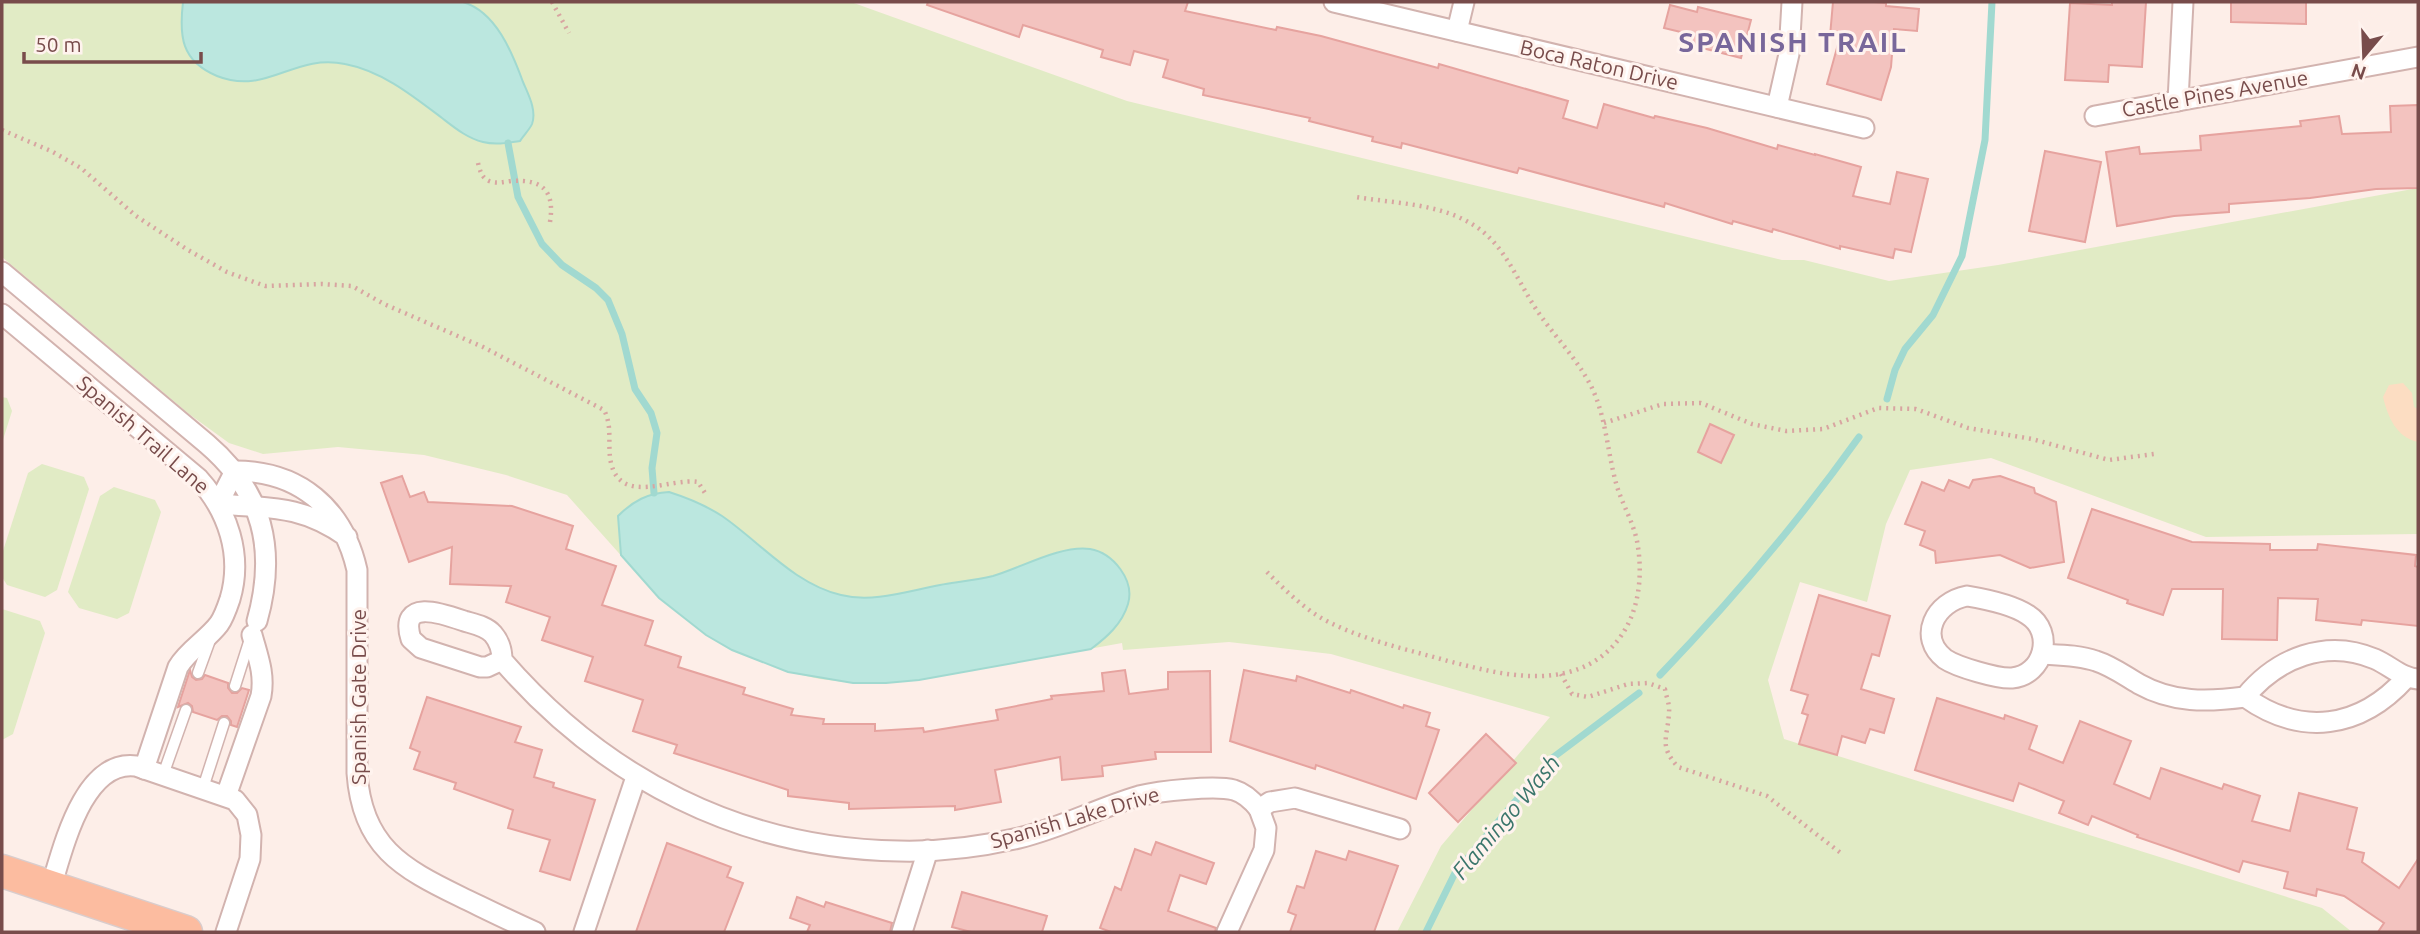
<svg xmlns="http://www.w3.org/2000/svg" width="2420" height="934" font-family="Ubuntu,sans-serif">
	<rect width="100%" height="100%" fill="#fdeee8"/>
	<g fill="#e1ebc5">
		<polygon points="2,2 851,2 1127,101 1782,260 1804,260 1889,281 1998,265 2418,188 2418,534 2206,537 1991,458 1910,470 1886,524 1867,602 1800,582 1768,680 1784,739 2322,908 2352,932 1397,932 1441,846 1550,717 1331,654 1229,642 1123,650 1122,643 919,680 886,683 853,683 820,679 788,672 732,650 706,635 659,598 567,495 506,475 424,455 338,447 263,454 229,443 189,414 2,257"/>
		<polygon points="2,397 7,398 12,411 2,443"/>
		<polygon points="42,464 84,477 89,489 57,590 45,597 7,585 2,577 2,554 28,473"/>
		<polygon points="114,487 155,500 161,512 129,613 117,619 79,608 68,592 100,496"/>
		<polygon points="2,609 40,621 45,633 13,734 2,740"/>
	</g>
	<path fill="#fcddc2" d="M 2403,383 L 2412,393 L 2414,407 L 2418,409 L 2418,442 C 2396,437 2388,417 2383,397 L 2389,385 Z"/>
	<g fill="#bbe7df" stroke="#a1d9d0" stroke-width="2">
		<path d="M 183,2 L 463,2 C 496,12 512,52 523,82 C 528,94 537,110 532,124 C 530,129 523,136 520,141 C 507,143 495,145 483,142 C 467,138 455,128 442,118 C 413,96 382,71 345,64 C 294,53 267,96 217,76 C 181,61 179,36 183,2 Z"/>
		<path d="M 669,492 C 688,498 705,505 722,516 C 760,542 794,584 841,595 C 873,603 908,591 940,585 C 958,582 976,580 993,576 C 1021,568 1060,545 1090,549 C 1113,553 1135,580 1128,604 C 1122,624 1107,637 1091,649 L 919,680 L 886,683 L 853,683 L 788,672 L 732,650 L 706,635 L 659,598 L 621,555 L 618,516 C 633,501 648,493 669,492 Z"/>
	</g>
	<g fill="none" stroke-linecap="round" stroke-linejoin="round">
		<g stroke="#a1d9d0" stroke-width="7">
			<polyline points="508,143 518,197 542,244 562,265 596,288 608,300 622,334 635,389 651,413 657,433 652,468 654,493"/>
			<polyline points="1887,399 1895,370 1905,349 1933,315 1962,256 1985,140 1992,2"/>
			<path d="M 1660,675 C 1732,600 1799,521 1859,437"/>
			<polyline points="1426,932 1455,873 1551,759 1639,693"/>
		</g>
	</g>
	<g fill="#f3c3bf" stroke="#e6a39f" stroke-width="2">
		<polygon points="928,2 1188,2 1185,11 1276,30 1277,27 1321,36 1438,68 1439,64 1568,101 1563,118 1597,128 1604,104 1654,118 1655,116 1707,128 1777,149 1778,145 1815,155 1815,154 1861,167 1853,196 1890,204 1897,172 1928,179 1911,252 1895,249 1893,258 1840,246 1840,249 1773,229 1772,232 1733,221 1732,224 1665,203 1664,207 1519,168 1517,173 1402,143 1401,148 1372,141 1373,137 1309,121 1310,118 1203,95 1204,89 1163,77 1168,60 1134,51 1130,65 1101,57 1103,50 1023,25 1019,37 927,5"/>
		<polygon points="1833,2 1874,2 1886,3 1886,6 1919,9 1917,31 1894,29 1891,67 1881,100 1827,84 1840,37 1830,36"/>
		<polygon points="2112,2 2146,2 2142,67 2109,65 2108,82 2065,80 2070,3 2112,5"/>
		<polygon points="2231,2 2306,2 2306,24 2231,22"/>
		<polygon points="1670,5 1697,12 1698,7 1751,20 1741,58 1683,43 1685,33 1664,28"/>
		<polygon points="2418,105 2418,188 2376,189 2310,198 2229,204 2229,212 2174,216 2117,226 2106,152 2139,147 2140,154 2201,150 2200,136 2301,126 2300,121 2339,116 2342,134 2391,132 2390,106"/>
		<polygon points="2045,151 2101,162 2085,242 2029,231"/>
		<polygon points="1710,424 1734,435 1721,463 1698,452"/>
		<polygon points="402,476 410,497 424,492 428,502 512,506 573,526 566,549 616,566 602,605 653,621 645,645 681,657 678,667 745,688 743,694 793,709 791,715 824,719 823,724 875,724 875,731 923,728 924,732 998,720 996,710 1052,699 1051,696 1104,691 1102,673 1125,670 1129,694 1168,689 1168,672 1210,671 1211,752 1155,752 1156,759 1102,766 1103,776 1062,780 1060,757 995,770 1001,802 955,810 955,806 849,809 849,803 788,796 788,790 674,753 677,745 633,731 643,700 585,681 593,657 542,640 550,617 506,602 511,586 450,584 452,547 409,562 381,483"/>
		<polygon points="2000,476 2034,488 2035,493 2056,502 2064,562 2030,568 2000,555 1936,563 1935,551 1920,545 1925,531 1905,524 1922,482 1944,491 1949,480 1969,488 1973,480"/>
		<polygon points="2092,509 2192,542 2270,544 2270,550 2317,550 2318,544 2416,555 2415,566 2418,567 2418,626 2362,620 2361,625 2316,620 2318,599 2278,598 2277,640 2222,639 2223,589 2172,589 2163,615 2127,603 2128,600 2068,578"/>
		<polygon points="1819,595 1890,616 1879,656 1872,654 1861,689 1894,699 1884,733 1870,729 1865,743 1842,736 1837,755 1799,744 1808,715 1802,713 1808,695 1791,690"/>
		<polygon points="190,670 192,677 196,680 202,679 205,675 228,683 228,688 232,693 237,693 242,688 249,690 237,727 231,725 231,721 227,716 222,716 217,720 193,712 192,706 188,703 178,707"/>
		<polygon points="1244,670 1296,681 1297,676 1350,693 1351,690 1403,708 1404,705 1430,713 1426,726 1439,730 1416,799 1316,765 1315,769 1230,741"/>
		<polygon points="427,697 521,727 515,742 542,750 534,777 554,783 553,787 595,800 570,880 540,871 550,840 508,828 513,810 454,789 456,783 414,769 420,752 410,748"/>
		<polygon points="1937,698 2004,719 2005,715 2037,726 2029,749 2063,763 2080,721 2131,741 2114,784 2150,799 2161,768 2222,789 2224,784 2260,796 2252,821 2290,831 2299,793 2357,808 2347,849 2364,853 2362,862 2399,888 2418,859 2418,932 2378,932 2384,923 2344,896 2317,889 2316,896 2284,888 2288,872 2243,861 2239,872 2137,837 2138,835 2092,816 2088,825 2059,813 2064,801 2019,783 2013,801 1915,770"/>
		<polygon points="1486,734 1516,763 1458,822 1429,793"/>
		<polygon points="1156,842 1214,863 1206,884 1180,875 1168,911 1216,928 1215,932 1111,932 1100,928 1115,887 1121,890 1135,849 1151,855"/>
		<polygon points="667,843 731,867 727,877 743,883 724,932 636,932"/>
		<polygon points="1316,851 1346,860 1349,851 1398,866 1374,932 1290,932 1296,915 1288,912 1297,886 1304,888"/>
		<polygon points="962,892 1047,916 1042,932 971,932 952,927"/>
		<polygon points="797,897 824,907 826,902 892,923 890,932 807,932 810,925 790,918"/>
	</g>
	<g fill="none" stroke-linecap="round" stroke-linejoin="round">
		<g stroke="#d2b3af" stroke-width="13">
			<g id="service">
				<polyline points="198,673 210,640"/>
				<polyline points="235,686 250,639"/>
				<polyline points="163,775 186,710"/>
				<polyline points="203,788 224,723"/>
			</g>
		</g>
		<g stroke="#d2b3af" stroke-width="23">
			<g id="minor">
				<polyline points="1334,2 1864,128"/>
				<polyline points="1457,31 1464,2"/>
				<polyline points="2178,101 2183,2"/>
				<polyline points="1777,107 1789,54 1792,2"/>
				<polyline points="2095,116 2418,57"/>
				<path d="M 2,272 L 207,444 C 263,492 277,550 257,621"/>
				<path d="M 2,314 L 198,478 C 228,511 243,555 230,599 C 227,608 224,617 219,624 C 207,640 188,650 178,667 L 144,769"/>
				<path d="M 347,537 C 302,505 270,508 218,504 L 235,471 C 299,471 343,508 357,570 L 357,773 C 362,846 401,868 461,897 C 486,909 510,921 535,932"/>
				<path d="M 1967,596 C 1985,599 2012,604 2028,615 C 2055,632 2044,675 2012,678 C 1998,679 1957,667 1945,659 C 1917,637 1935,602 1967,596 Z"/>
				<path d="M 2042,654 C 2060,655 2079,655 2096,661 C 2112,666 2125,676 2139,684 C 2173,703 2207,702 2245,697 C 2277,658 2326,638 2375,659 C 2391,666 2401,678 2418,679"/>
				<path d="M 502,660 L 487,667 L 480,667 L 421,648 L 411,639 C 398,597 444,614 464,621 C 474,624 486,626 493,634 C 500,642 502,650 502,660 C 604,778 741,849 899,851 C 939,852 980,847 1019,838 C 1061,828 1098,808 1139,796 C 1159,791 1215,785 1234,790 C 1244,793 1252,800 1259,809 L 1270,802 L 1295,798 L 1400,829"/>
				<path d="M 2245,697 C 2301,737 2360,729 2406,678"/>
				<path d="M 226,796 L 261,696 C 265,674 258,657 252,635"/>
				<path d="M 51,887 C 63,849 83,759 136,766 L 235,800 L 247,815 L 251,835 L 250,859 L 226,932"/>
				<polyline points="584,932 636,777"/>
				<polyline points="902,932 928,850"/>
				<polyline points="1227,932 1264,850 1266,828 1259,809"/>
			</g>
		</g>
		<g stroke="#d9cdcd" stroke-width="35">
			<polyline id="primary" points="2,871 186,932"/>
		</g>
		<g stroke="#d8a5a1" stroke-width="4.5" stroke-dasharray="2 5" stroke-linecap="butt">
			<polyline points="552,2 569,33"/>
			<path d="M 2,130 L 51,151 L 81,168 L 136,216 L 188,250 L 227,272 L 265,286 L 322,284 L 352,286 L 384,304 L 483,347 L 604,410 C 613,427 607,445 611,463 C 621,506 672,477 698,482 L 705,493"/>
			<path d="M 478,163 C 480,171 482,178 489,181 C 496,184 503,182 511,181 C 542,179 555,190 550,222"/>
			<polyline points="1604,423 1663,404 1701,403 1752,424 1786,431 1823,429 1878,408 1916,409 1968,428 2032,439 2109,460 2154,454"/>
			<path d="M 1267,572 C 1284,589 1302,607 1323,619 C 1362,640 1406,649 1448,661 C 1480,669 1509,677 1542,676 C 1615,673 1648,615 1638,547 C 1635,524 1622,505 1616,483 C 1607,450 1606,416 1591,386 C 1576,357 1553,335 1536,309 C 1517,280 1506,248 1478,228 C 1442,203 1398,204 1356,197"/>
			<path d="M 1561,674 L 1572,694 L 1588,697 L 1628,684 L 1648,683 L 1665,689 C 1666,696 1670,705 1669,712 C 1668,738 1658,745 1678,767 L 1767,796 L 1842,854"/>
		</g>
		<use href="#service" stroke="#fff" stroke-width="10"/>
		<use href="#minor" stroke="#fff" stroke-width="19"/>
		<use href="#primary" stroke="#fcbca0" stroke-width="32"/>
	</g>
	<g text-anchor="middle" stroke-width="6" stroke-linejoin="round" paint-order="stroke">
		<g font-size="21" fill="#784c4b" stroke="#fff3ee">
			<text transform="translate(1599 65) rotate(13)" y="7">Boca Raton Drive</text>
			<text transform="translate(2215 94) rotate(-10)" y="7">Castle Pines Avenue</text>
			<text transform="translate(143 435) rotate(41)" y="7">Spanish Trail Lane</text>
			<text transform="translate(359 697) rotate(-90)" y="7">Spanish Gate Drive</text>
			<text transform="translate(1075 818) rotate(-16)" y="7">Spanish Lake Drive</text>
		</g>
		<g font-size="23" font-style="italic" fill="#3b766c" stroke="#fff3ee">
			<text transform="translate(1506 817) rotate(-50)" y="8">Flamingo Wash</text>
		</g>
		<g font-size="28" font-weight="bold" letter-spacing="2" fill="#78679b" stroke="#fff3ee">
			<text x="1793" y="52">SPANISH TRAIL</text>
		</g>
	</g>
	<rect width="2420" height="934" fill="none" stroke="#784c4b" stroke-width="7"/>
	<g transform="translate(2364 56) rotate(199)" stroke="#fff3ee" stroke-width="5" paint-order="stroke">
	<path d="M0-5L12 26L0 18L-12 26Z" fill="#784c4b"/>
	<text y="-10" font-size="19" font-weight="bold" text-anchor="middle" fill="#784c4b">N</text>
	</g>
	<path d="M24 52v10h177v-10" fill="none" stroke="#784c4b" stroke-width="3.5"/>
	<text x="35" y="52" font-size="21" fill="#784c4b" stroke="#fff3ee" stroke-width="5" paint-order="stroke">50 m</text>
</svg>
